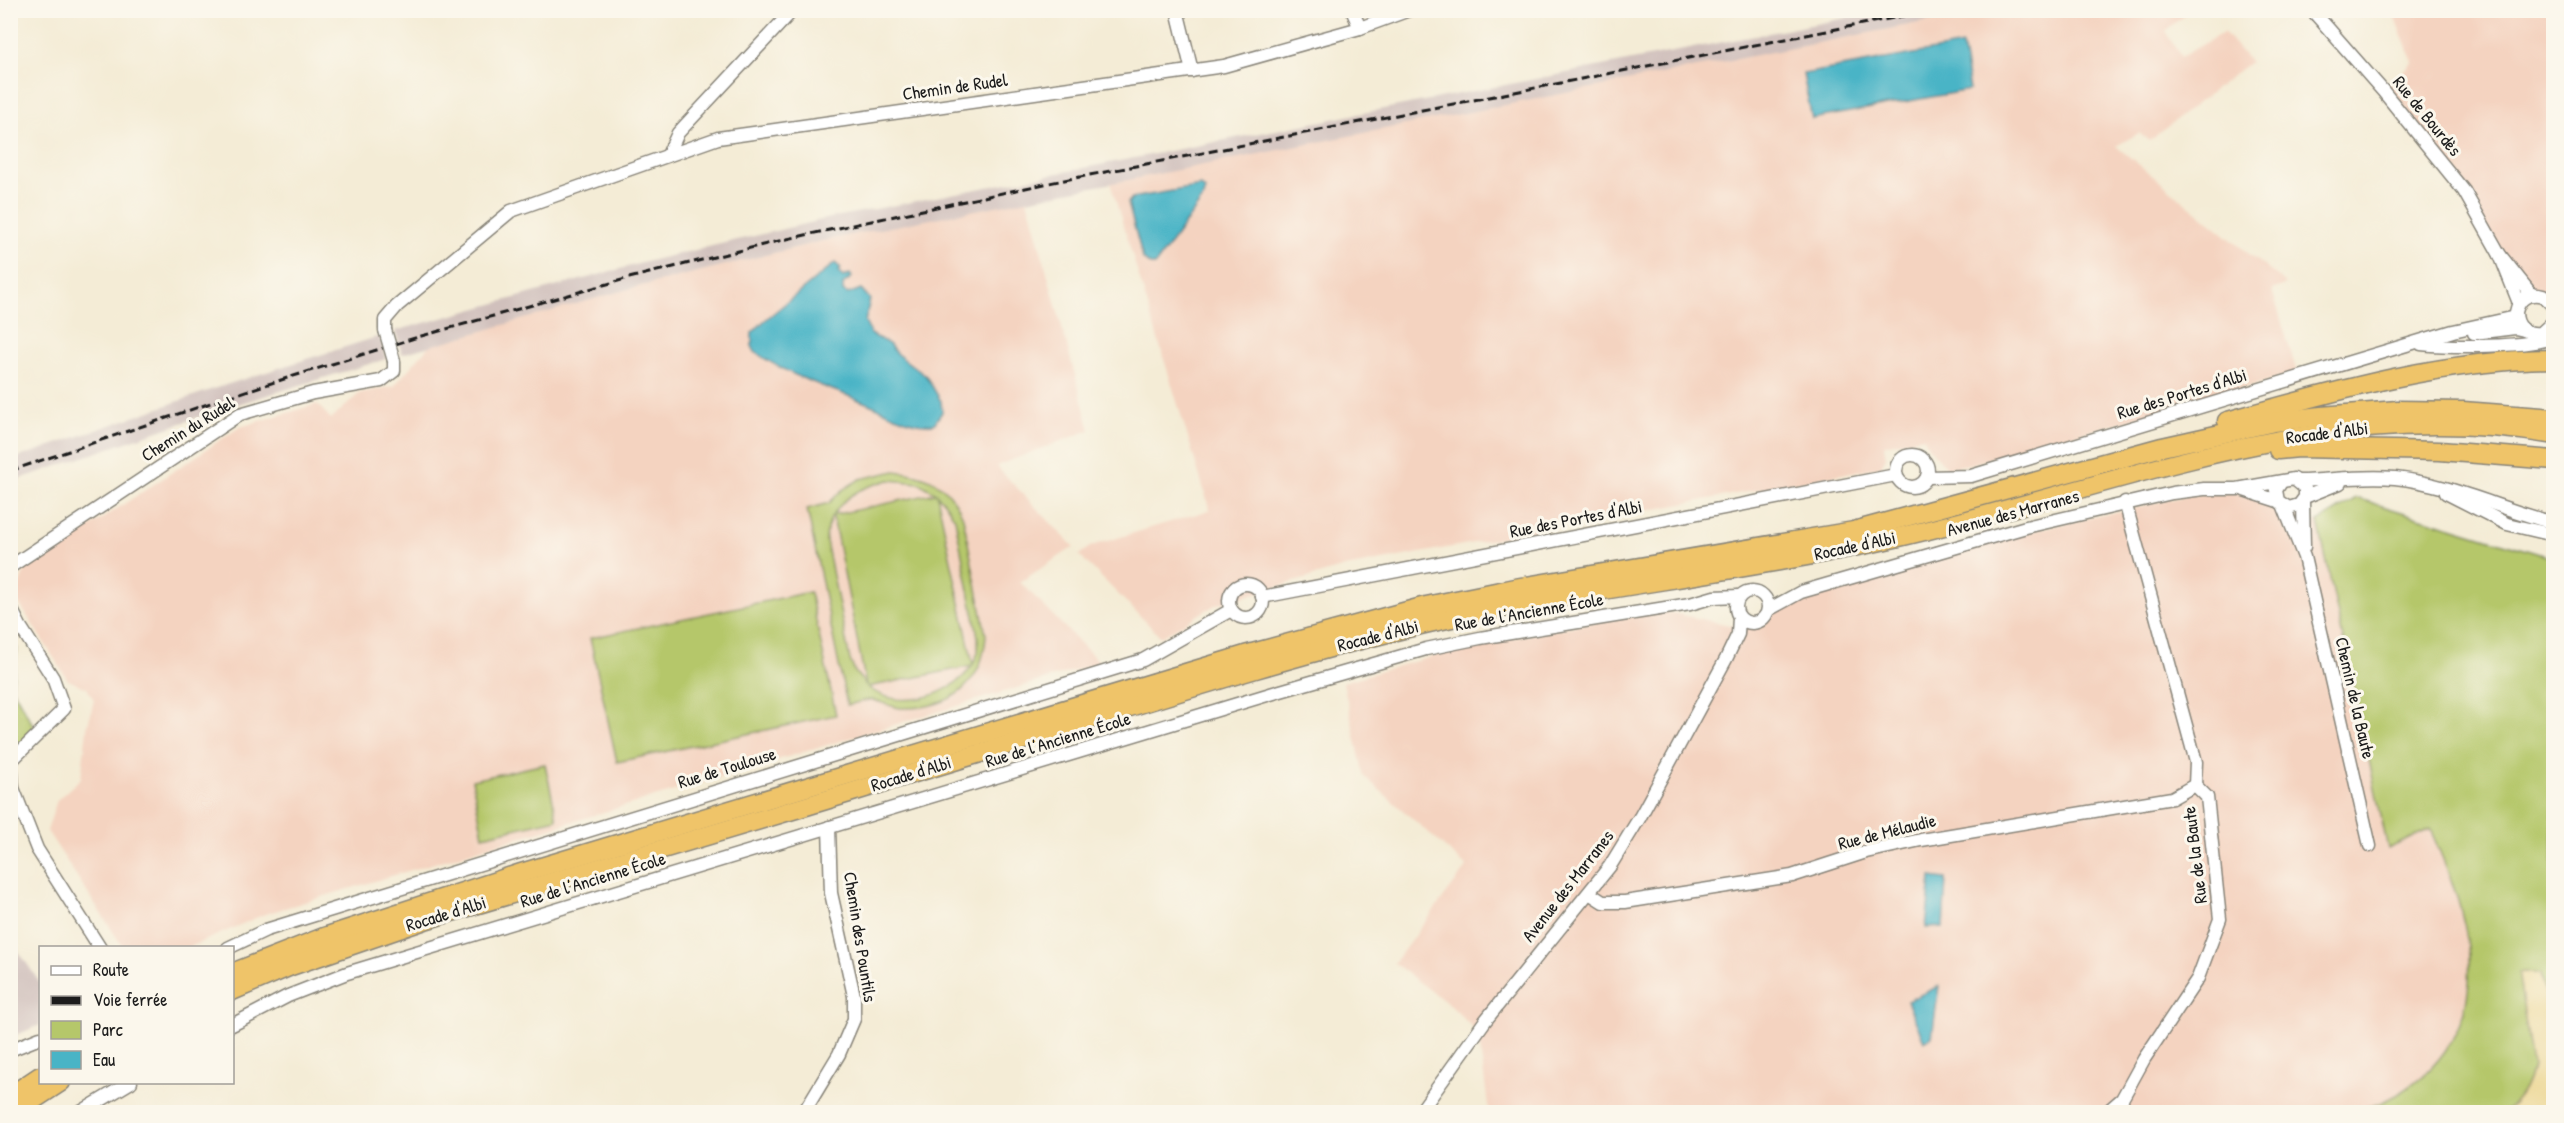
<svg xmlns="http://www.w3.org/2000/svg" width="2564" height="1123" font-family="'Patrick Hand',sans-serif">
	<rect width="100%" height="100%" fill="#fbf7ec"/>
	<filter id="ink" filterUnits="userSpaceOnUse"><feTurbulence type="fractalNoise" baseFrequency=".0167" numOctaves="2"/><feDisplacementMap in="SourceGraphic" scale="12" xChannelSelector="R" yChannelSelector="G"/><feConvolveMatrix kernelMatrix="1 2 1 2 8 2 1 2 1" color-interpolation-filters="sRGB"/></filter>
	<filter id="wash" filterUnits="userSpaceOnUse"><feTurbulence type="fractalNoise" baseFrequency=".008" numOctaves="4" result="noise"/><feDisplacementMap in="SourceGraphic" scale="24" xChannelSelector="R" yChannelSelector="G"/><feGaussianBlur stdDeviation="1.35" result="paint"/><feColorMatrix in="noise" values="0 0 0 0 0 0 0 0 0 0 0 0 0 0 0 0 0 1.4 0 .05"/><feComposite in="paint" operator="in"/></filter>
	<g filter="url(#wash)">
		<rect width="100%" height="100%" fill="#f4ecd6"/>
		<g fill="#f4d3c0">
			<polygon points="1979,11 2189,11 2165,31 2181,57 2224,32 2250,62 2149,141 2139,133 2116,146 2286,284 2272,290 2297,373 1971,464 1947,468 1928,446 1924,437 1884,445 1886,457 1880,467 1345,567 1215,605 1161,637 1079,555 1091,546 1210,510 1110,182"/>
			<polygon points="2392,11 2553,11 2553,292 2519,302 2461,197 2388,85 2413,62"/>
			<polygon points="1027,199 1090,430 996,466 1074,547 1020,582 1100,663 265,914 190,947 123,947 47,831 57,800 81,778 87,729 94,700 87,688 68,680 15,597 25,570 240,427 317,404 331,419 360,393 394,386 429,346 625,290 830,239"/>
			<polygon points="2229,493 2264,498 2283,516 2318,522 2388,849 2430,829 2454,885 2461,907 2469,955 2470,977 2467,1001 2452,1041 2438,1060 2421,1078 2401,1093 2376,1105 2342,1112 1489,1112 1478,1033 1451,1006 1394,963 1467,867 1364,776 1343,682 1462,648 1584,624 1663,611 1734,626 1782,605 1849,582 2019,534 2190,495"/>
		</g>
		<g fill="#d0c0bc">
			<polygon points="1881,11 1979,11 830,239 625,290 402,354 395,331 649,261 830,218"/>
			<polygon points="380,336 386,359 225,408 11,482 11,460 216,388"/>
			<polygon points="11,940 40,983 40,1025 11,1037"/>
		</g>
		<g fill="#b5c76a" stroke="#687243" stroke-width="1.5" fill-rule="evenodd">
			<path d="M 895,471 C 929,475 949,484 963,517 L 986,635 C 983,685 951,709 902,708 C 891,708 880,700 870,700 C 863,700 854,704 847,705 L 807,509 L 829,503 L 842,490 L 860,479 ZM 889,480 L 919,483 L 936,493 L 833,515 C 847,493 864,487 889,480 ZM 937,495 L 945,503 L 955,519 L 978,637 L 978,652 L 973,664 ZM 832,516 L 833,517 L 866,685 L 855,672 L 850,660 L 826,541 L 827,528 ZM 972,666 C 951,697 899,712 868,687 Z"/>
			<path d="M 2356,498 L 2553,558 L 2553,1112 L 2342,1112 C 2354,1110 2367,1108 2378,1104 C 2405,1093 2428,1075 2445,1051 C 2493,982 2461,898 2430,829 L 2388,849 L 2318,522 Z"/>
			<polygon points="810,592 836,715 617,762 590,638"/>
			<polygon points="10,638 17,649 12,688 36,730 23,744 12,749"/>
			<polygon points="545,764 557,819 483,836 472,780"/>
		</g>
		<path fill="#eeda9e" stroke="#857b5d" stroke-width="1.5" d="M 2524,972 L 2540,974 L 2553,1030 L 2553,1112 L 2503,1112 C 2520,1101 2528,1085 2532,1066 L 2519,977 L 2519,973 Z"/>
		<g fill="#49b4c6" stroke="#326871" stroke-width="1.5">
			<polygon points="1962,45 1970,90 1812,119 1803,74"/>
			<polygon points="1201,186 1205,190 1202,200 1155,265 1150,265 1143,259 1128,203 1132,198"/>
			<path d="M 835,263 L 841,268 L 838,272 L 843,277 L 850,274 L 852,277 L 843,284 L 843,291 L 848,294 L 861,289 L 870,299 L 865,322 L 871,334 L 889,344 L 897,354 L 926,376 L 941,401 L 942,412 L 934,424 C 907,426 888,411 864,402 C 827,387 788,376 755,352 L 752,346 L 752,333 L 764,321 Z"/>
			<polygon points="1931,877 1946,879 1943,927 1926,928"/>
			<polygon points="1939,986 1932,1037 1924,1041 1907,1001"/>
		</g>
	</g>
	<g filter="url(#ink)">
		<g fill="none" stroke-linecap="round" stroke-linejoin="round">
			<g stroke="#888479" stroke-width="15">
				<g id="minor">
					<polyline points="1177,10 1192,71"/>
					<polyline points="1352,10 1360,28"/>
					<polyline points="2312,10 2383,91 2464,191 2500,255"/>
					<polyline points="668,155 678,133 793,10"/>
					<polyline points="2519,303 2500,255 2532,295"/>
					<path d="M 2554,307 L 2543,296 C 2529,292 2519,298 2516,312 C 2516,327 2526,335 2541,333 L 2554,321"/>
					<polyline points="385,330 385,320 397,306 511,211 718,138 1224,66 1360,28 1409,10"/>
					<polyline points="2474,333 2515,328 2524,330"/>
					<path d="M 2421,344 C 2450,347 2528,348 2554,337"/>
					<circle cx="1912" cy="471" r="16"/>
					<polyline points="1927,477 1971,476 2453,331 2516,317"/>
					<path d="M 2299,481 C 2331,480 2363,475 2395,478 C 2451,484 2500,509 2554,523"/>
					<polyline points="2244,490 2278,501"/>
					<polyline points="2446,493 2507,524 2554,535"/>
					<polyline points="2305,497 2340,483"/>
					<polyline points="2125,502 2196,762 2195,785"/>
					<polyline points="2303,502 2304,547"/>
					<polyline points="2284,507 2304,557 2370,846"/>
					<polyline points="10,567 240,414 313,393 381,381 394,371 394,361"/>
					<circle cx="1246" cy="601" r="17"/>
					<circle cx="1752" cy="607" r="16"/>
					<polyline points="1262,597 1896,475"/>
					<polyline points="10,606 20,626 53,678 64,709 11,761 13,788 37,849 100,948"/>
					<polyline points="1768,610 1801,592 2026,527 2172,493 2204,489 2237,489 2294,479 2305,488 2305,497 2299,505 2289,508 2278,501 2276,490 2282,481"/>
					<polyline points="1589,893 1603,902 1625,902 1792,876 1866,852 1921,840 2172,798 2195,785"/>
					<polyline points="228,948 266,930 1143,660 1231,610"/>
					<polyline points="232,1025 288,996 347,973 1277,692 1426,649 1480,638 1690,604 1714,597 1739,596"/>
					<polyline points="10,1050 40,1038"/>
					<polyline points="81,1112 131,1082"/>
					<polyline points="804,1112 839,1054 854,1019 854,996 831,893 829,827"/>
					<polyline points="1420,1112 1485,1021 1610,866 1640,817 1726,659 1738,634 1739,617"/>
					<polyline points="2107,1112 2122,1099 2144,1059 2198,978 2220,919 2207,797 2195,785"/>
				</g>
			</g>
			<g stroke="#888479" stroke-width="21">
				<g id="highway">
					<path d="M 2227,421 C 2335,391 2441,360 2554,359"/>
					<polyline points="2278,450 2299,448 2440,451 2554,460"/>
					<polyline points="232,973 324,937 521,873 1245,655 1426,606 1515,588 1854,531 2162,447 2274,422 2321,416 2398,410 2463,411 2554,418"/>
					<path d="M 232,991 L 291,966 L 425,920 C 612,864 798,809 984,752 C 1132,707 1279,658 1429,623 C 1583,588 1741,573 1895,538 C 2116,488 2321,394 2554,435"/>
					<polyline points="10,1096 40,1076"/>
					<polyline points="15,1112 61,1082"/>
				</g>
			</g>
			<use href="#minor" stroke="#fff" stroke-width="12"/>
			<use href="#highway" stroke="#efc469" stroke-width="18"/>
			<polyline stroke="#1c1c1c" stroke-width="3" stroke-dasharray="9 4.5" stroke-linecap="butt" points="10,471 246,391 418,337 629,278 787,239 1049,183 1934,10"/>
			<g stroke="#888479" stroke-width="15" stroke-linecap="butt">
				<polyline id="minor-bridge" points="385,330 394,361"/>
			</g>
			<use href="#minor-bridge" stroke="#fff" stroke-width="12"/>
		</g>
	</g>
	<g text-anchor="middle" stroke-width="6" stroke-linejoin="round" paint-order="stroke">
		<g font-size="18" fill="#1c1c1c" stroke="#fbf7ec">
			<text transform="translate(955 87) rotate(-8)" y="6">Chemin de Rudel</text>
			<text transform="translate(2427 116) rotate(51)" y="6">Rue de Bourdès</text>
			<text transform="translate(2182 394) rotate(-17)" y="6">Rue des Portes d'Albi</text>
			<text transform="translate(188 429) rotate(-32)" y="6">Chemin du Rudel</text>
			<text transform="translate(2327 433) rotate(-7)" y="6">Rocade d'Albi</text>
			<text transform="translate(2013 513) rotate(-15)" y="6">Avenue des Marranes</text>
			<text transform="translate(1576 519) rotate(-11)" y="6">Rue des Portes d'Albi</text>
			<text transform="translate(1855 546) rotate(-12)" y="6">Rocade d'Albi</text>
			<text transform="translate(1529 612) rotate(-10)" y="6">Rue de l’Ancienne École</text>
			<text transform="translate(1378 636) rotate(-14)" y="6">Rocade d'Albi</text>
			<text transform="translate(2355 698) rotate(77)" y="6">Chemin de la Baute</text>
			<text transform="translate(1058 740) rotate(-17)" y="6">Rue de l’Ancienne École</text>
			<text transform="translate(727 768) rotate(-17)" y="6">Rue de Toulouse</text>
			<text transform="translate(911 774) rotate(-17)" y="6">Rocade d'Albi</text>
			<text transform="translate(1887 832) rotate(-14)" y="6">Rue de Mélaudie</text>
			<text transform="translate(2195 855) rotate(-97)" y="6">Rue de la Baute</text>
			<text transform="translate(593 880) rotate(-17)" y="6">Rue de l’Ancienne École</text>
			<text transform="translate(1568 886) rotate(-52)" y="6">Avenue des Marranes</text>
			<text transform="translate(446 914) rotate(-17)" y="6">Rocade d'Albi</text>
			<text transform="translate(860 937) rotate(81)" y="6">Chemin des Pountils</text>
		</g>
	</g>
	<rect width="2564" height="1123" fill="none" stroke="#fbf7ec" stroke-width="36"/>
	<rect x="39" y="946" width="195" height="138" fill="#fbf7ec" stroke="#a29f99" stroke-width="1.5"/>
	<rect x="51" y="966" width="30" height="9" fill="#ffffff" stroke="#a29f99" stroke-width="1.5"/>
	<text x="93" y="976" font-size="18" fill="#1c1c1c">Route</text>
	<rect x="51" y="996" width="30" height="9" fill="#1c1c1c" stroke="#a29f99" stroke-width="1.5"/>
	<text x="93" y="1006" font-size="18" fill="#1c1c1c">Voie ferrée</text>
	<rect x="51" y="1021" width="30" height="18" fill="#b5c76a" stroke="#a29f99" stroke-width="1.5"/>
	<text x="93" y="1036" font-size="18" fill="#1c1c1c">Parc</text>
	<rect x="51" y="1051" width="30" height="18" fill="#49b4c6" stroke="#a29f99" stroke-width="1.5"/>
	<text x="93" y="1066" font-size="18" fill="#1c1c1c">Eau</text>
</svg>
